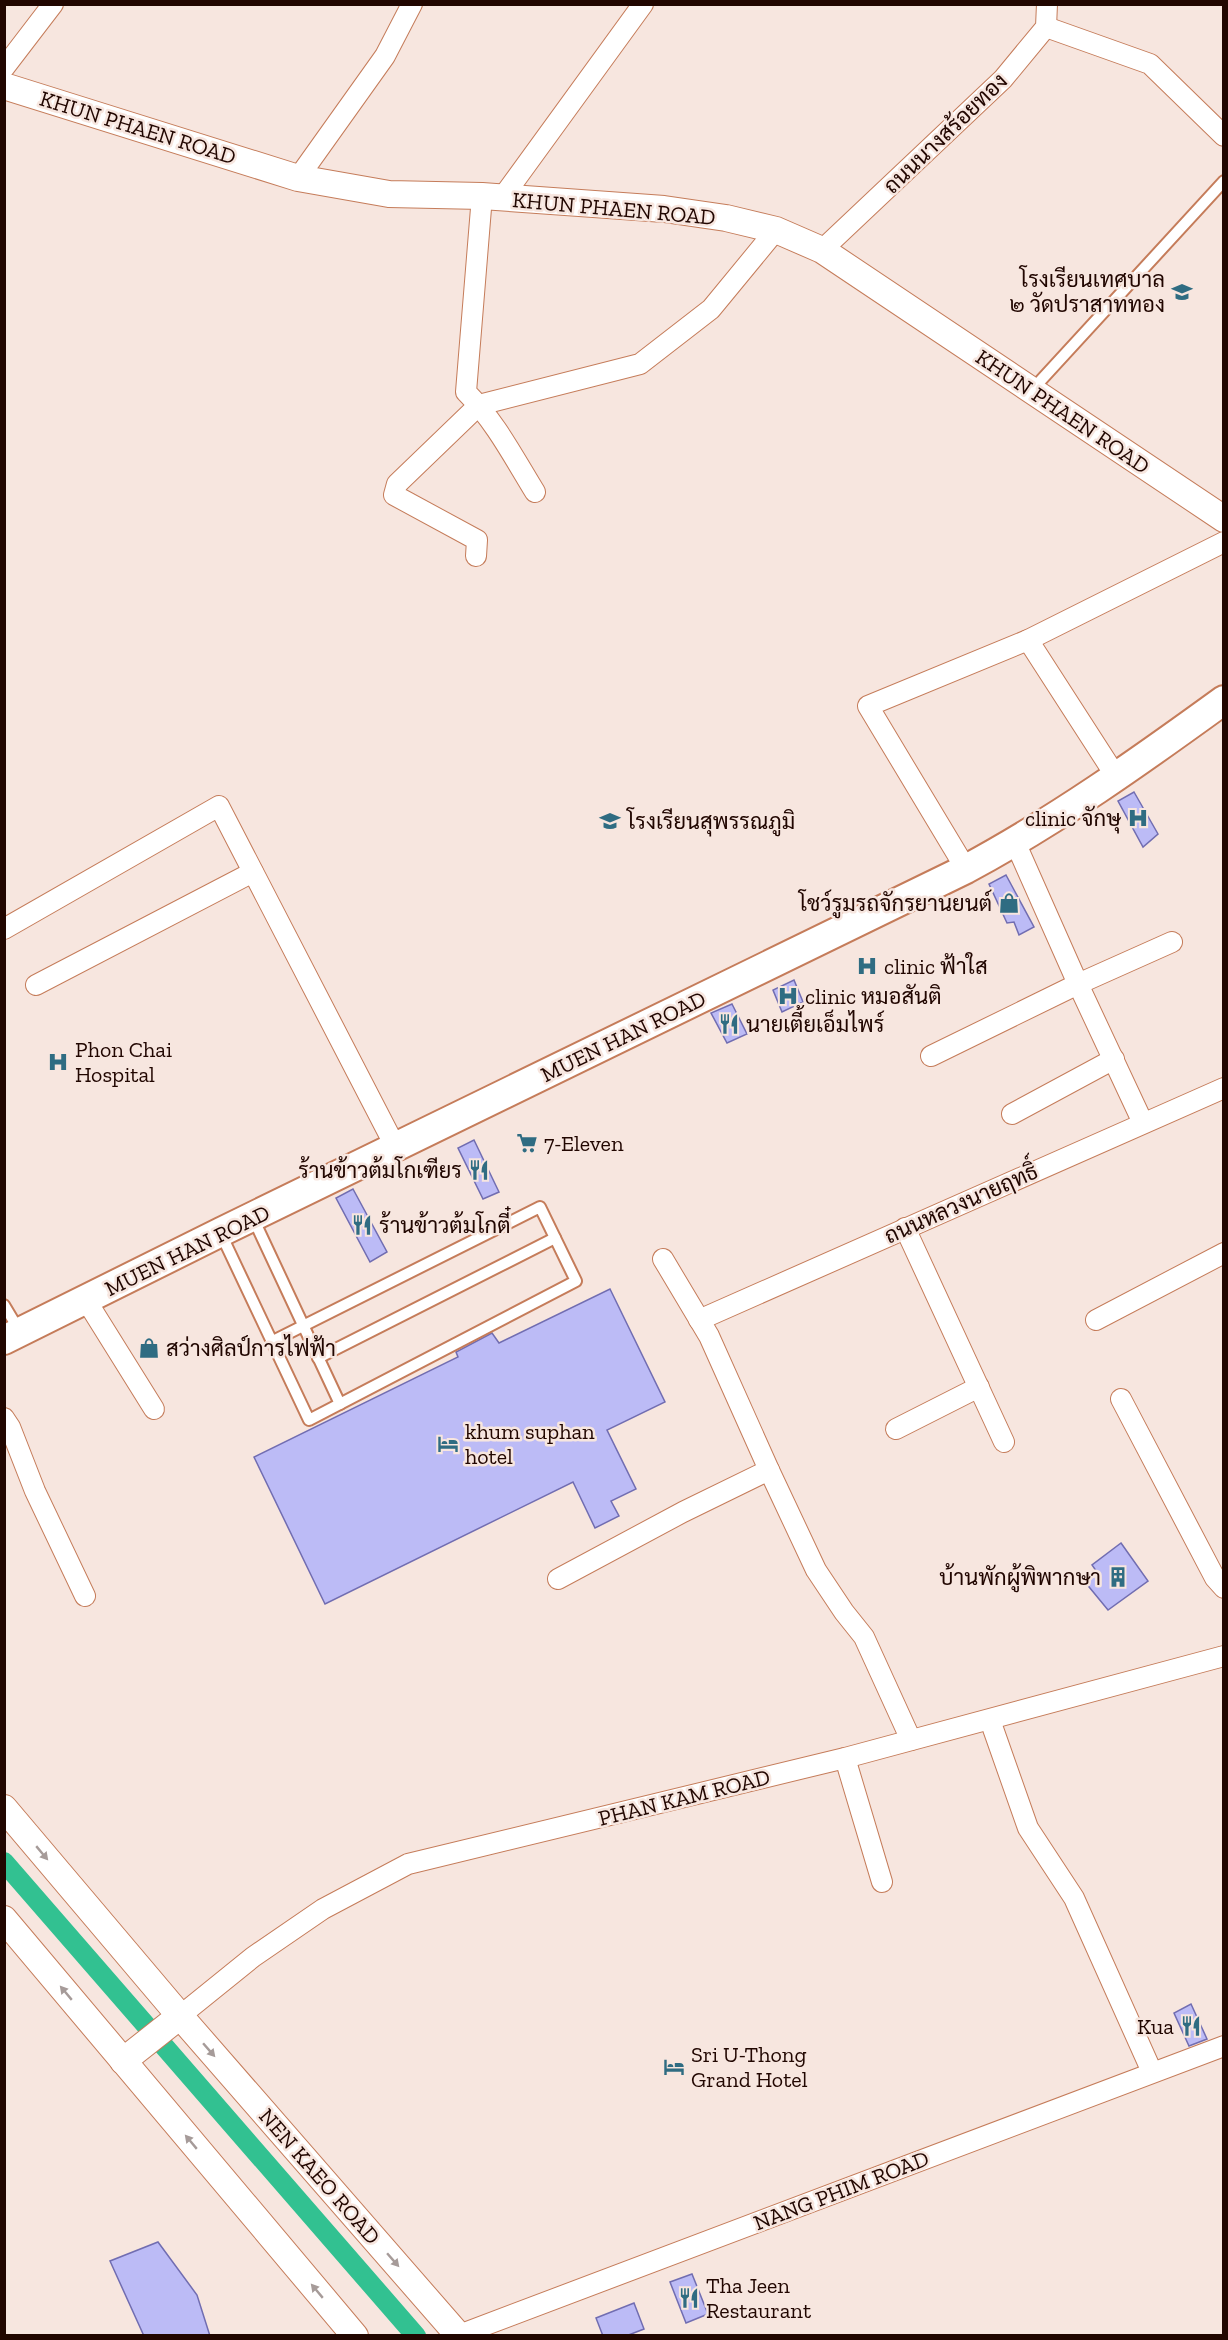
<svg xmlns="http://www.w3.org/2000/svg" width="1228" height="2340" font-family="'Zilla Slab',Sarabun,serif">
	<rect width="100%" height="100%" fill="#f7e6df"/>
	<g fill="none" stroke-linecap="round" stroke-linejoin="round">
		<polyline stroke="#32c191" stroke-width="20" points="4,1862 416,2336"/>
	</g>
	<g fill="#bcbbf6" stroke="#716db1" stroke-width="1.5">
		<polygon points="1134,792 1158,834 1143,847 1118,801"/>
		<polygon points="1006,875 1034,927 1019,935 1014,922 1007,923 989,884"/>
		<polygon points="794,980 803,1002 782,1012 773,990"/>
		<polygon points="732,1004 747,1034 727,1043 711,1013"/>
		<polygon points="474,1140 499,1192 483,1199 458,1148"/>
		<polygon points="353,1189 387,1252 370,1262 336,1198"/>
		<polygon points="610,1289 665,1402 607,1430 636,1489 611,1501 619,1516 595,1528 573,1482 325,1604 254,1457 458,1357 456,1352 492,1333 499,1343"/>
		<polygon points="1121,1543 1148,1581 1108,1610 1085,1582 1097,1572 1092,1565"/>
		<polygon points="1191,2004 1207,2039 1189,2046 1174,2013"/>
		<polygon points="158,2242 197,2295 210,2336 144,2336 110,2261"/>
		<polygon points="692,2274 708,2314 686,2323 670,2282"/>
		<polygon points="634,2303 644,2329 626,2336 603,2336 596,2318"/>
	</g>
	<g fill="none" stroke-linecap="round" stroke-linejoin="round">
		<g stroke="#c57c5a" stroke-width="14">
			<g id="service">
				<polyline points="1032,390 1224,181"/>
				<polyline points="253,1218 340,1404"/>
				<polyline points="221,1234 309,1420 576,1281 540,1207 273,1341"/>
				<polyline points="4,1305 19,1330"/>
				<polyline points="318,1358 555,1238"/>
			</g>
		</g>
		<g stroke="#c57c5a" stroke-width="22">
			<g id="minor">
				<polyline points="1046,27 1150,64 1224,136"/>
				<polyline points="4,68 53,4"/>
				<polyline points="298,178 385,56 412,4"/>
				<path d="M 482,196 L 466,392 C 495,421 514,458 535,492"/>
				<polyline points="502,198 643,4"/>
				<polyline points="822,250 1003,79 1046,27 1047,4"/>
				<polyline points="476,556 477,540 394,495 397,484 479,405 640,364 711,309 776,230"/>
				<polyline points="1028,640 1117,778"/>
				<polyline points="1015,842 1078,984 1143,1123"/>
				<polyline points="966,869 868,706 1028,640 1224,542"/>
				<polyline points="4,929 219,806 396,1148"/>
				<polyline points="36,985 253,872"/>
				<polyline points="931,1056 1078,984 1172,942"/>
				<polyline points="1012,1114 1114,1059"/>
				<polyline points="905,1228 1004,1442"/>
				<polyline points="663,1259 709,1336 769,1470 816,1570 844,1612 864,1637 911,1740"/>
				<polyline points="86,1300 154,1409"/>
				<polyline points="699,1320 1224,1088"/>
				<polyline points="1096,1320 1224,1253"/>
				<polyline points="1121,1399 1215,1578 1224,1588"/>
				<polyline points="4,1418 10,1427 35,1491 85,1596"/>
				<polyline points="896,1429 979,1387"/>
				<polyline points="558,1579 683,1512 769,1470"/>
				<polyline points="990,1720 1028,1828 1074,1898 1152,2072"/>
				<polyline points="845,1758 882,1882"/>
				<polyline points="180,2016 253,1957 323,1909 408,1864 845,1758 1224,1656"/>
				<polyline points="459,2335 1224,2046"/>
			</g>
		</g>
		<g stroke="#c57c5a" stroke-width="28">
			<g id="tertiary">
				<polyline points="4,86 298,178 389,194 482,196 664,209 726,218 776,230 822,250 1224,519"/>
				<polyline points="4,1808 180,2016 459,2336"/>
				<polyline points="4,1919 355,2336"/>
				<polyline points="123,2061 180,2016"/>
			</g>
		</g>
		<g stroke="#c57c5a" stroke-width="32">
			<path id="secondary" d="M 4,1340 L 221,1232 L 966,869 C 1057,820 1140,761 1224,700"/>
		</g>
		<use href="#service" stroke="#fff" stroke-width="10"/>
		<use href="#minor" stroke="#fff" stroke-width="20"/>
		<use href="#tertiary" stroke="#fff" stroke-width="26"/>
		<use href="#secondary" stroke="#fff" stroke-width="28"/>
	</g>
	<defs><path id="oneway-solid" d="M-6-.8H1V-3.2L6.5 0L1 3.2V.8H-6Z" transform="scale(1.5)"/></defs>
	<g fill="#a69b99">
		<use href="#oneway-solid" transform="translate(42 1853) rotate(50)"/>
		<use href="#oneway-solid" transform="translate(66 1993) rotate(-130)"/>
		<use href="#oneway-solid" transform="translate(209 2050) rotate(49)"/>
		<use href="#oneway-solid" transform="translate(191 2142) rotate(-130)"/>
		<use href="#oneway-solid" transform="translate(393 2260) rotate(49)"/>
		<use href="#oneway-solid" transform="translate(317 2291) rotate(-130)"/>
	</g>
	<defs>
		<g id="school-bare" transform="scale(1.62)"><path d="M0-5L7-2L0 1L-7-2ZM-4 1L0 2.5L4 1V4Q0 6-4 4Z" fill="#2f6c82" stroke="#f7e6df" stroke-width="2.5" paint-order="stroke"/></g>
		<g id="hospital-bare" transform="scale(1.62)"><path d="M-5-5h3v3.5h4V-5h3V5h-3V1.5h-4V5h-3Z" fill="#2f6c82" stroke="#f7e6df" stroke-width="2.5" paint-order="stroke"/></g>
		<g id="shop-bare" transform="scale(1.62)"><path d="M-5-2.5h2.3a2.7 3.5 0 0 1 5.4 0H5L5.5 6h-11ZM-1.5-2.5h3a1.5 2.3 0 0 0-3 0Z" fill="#2f6c82" stroke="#f7e6df" stroke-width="2.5" paint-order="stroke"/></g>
		<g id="restaurant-bare" transform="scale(1.62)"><path d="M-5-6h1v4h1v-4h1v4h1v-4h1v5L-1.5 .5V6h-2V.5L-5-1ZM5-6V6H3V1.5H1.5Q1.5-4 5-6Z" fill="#2f6c82" stroke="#f7e6df" stroke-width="2.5" paint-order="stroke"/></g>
		<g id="supermarket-bare" transform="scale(1.62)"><path d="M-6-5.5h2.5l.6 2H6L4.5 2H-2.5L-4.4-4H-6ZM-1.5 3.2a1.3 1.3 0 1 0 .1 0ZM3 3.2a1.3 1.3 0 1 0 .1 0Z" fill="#2f6c82" stroke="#f7e6df" stroke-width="2.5" paint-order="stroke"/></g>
		<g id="hotel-bare" transform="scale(1.62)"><path d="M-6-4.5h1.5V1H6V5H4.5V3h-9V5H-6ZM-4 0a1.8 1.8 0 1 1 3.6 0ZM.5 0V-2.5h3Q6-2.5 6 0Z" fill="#2f6c82" stroke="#f7e6df" stroke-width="2.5" paint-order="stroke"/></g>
		<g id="building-bare" transform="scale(1.62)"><path d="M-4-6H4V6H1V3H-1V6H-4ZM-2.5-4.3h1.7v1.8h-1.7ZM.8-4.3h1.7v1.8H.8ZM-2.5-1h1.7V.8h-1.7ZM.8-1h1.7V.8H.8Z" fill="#2f6c82" stroke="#f7e6df" stroke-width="2.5" paint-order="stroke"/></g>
	</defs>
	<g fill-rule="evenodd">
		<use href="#school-bare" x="1182" y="292"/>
		<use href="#hospital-bare" x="1138" y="818"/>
		<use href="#school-bare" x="610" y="821"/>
		<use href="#shop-bare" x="1009" y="903"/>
		<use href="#hospital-bare" x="867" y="966"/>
		<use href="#hospital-bare" x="788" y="996"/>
		<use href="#restaurant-bare" x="729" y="1024"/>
		<use href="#hospital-bare" x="58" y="1062"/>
		<use href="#supermarket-bare" x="527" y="1143"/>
		<use href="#restaurant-bare" x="479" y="1170"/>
		<use href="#restaurant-bare" x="362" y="1225"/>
		<use href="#shop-bare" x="149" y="1348"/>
		<use href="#hotel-bare" x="448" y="1444"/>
		<use href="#building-bare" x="1118" y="1577"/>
		<use href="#restaurant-bare" x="1191" y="2026"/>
		<use href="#hotel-bare" x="674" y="2067"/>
		<use href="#restaurant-bare" x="689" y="2298"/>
	</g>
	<g text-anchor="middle" stroke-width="5" stroke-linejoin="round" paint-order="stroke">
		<g font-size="22" fill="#210600" stroke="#f7e6df">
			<text transform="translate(138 127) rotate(17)" y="8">KHUN PHAEN ROAD</text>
			<text transform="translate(945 133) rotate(-44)" y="8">ถนนนางสร้อยทอง</text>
			<text transform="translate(614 208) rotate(5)" y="8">KHUN PHAEN ROAD</text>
			<text transform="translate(1063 411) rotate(34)" y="8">KHUN PHAEN ROAD</text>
			<text transform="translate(623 1036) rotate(-26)" y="8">MUEN HAN ROAD</text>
			<text transform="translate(961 1203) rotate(-24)" y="8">ถนนหลวงนายฤทธิ์</text>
			<text transform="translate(187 1250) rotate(-26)" y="8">MUEN HAN ROAD</text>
			<text transform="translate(684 1797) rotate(-14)" y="8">PHAN KAM ROAD</text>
			<text transform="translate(320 2176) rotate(49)" y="8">NEN KAEO ROAD</text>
			<text transform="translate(841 2190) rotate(-21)" y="8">NANG PHIM ROAD</text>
		</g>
		<g font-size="22" fill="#210600" stroke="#f7e6df" text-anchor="start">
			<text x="1165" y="287" text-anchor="end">โรงเรียนเทศบาล<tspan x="1165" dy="25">๒ วัดปราสาททอง</tspan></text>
			<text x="1121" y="826" text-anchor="end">clinic จักษุ</text>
			<text x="627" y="829">โรงเรียนสุพรรณภูมิ</text>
			<text x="992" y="911" text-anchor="end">โชว์รูมรถจักรยานยนต์</text>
			<text x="884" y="974">clinic ฟ้าใส</text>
			<text x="805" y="1004">clinic หมอสันติ</text>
			<text x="746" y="1032">นายเตี้ยเอ็มไพร์</text>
			<text x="75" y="1057">Phon Chai<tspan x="75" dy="25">Hospital</tspan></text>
			<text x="544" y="1151">7-Eleven</text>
			<text x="462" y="1178" text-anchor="end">ร้านข้าวต้มโกเฑียร</text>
			<text x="379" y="1233">ร้านข้าวต้มโกตี๋</text>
			<text x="166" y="1356">สว่างศิลป์การไฟฟ้า</text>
			<text x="465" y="1439">khum suphan<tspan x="465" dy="25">hotel</tspan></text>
			<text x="1101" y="1585" text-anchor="end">บ้านพักผู้พิพากษา</text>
			<text x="1174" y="2034" text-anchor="end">Kua</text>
			<text x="691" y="2062">Sri U-Thong<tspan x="691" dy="25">Grand Hotel</tspan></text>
			<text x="706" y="2293">Tha Jeen<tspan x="706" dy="25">Restaurant</tspan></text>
		</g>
	</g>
	<rect width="1228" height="2340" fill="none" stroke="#210600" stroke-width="12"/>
</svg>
